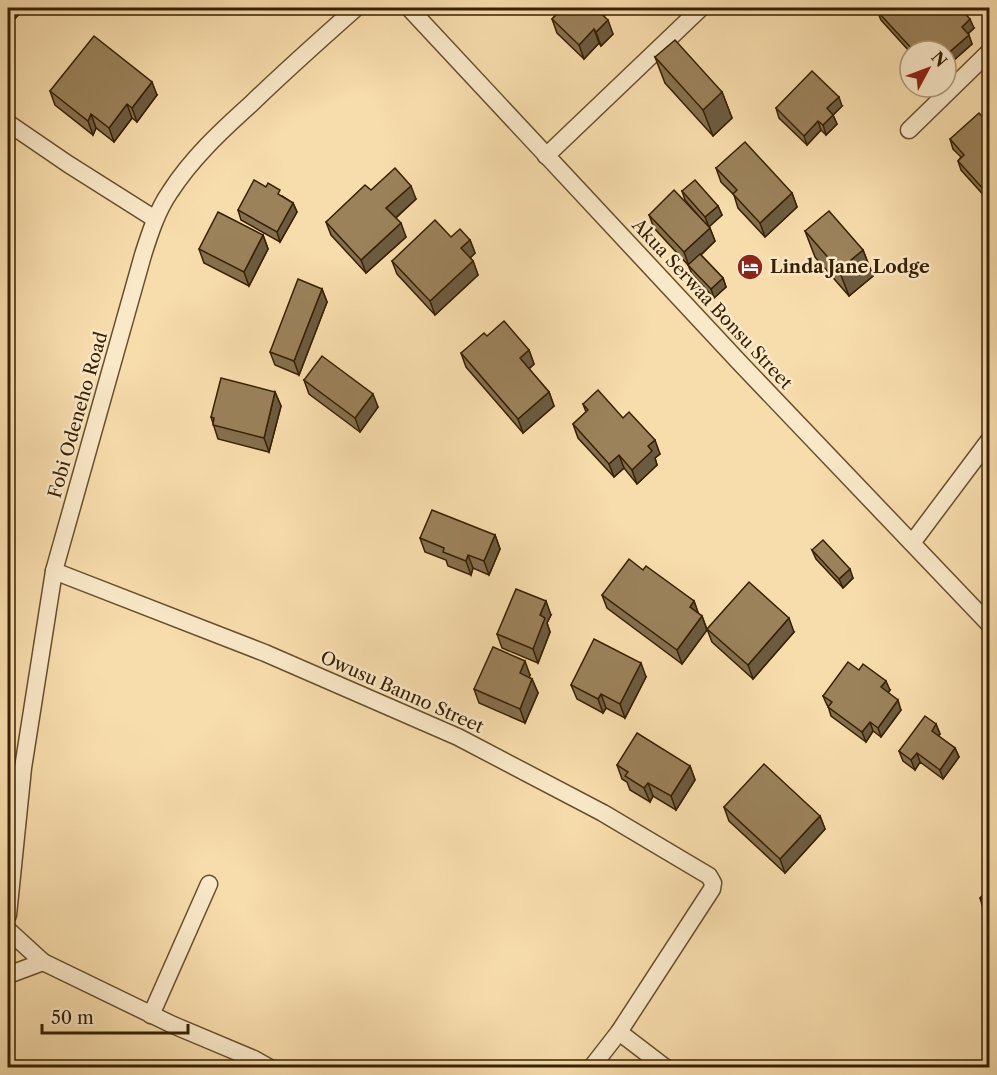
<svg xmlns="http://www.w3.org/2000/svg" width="997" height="1075" font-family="'Libre Caslon Text',serif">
	<rect width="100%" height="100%" fill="#f8ddac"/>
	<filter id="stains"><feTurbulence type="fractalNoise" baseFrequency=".00333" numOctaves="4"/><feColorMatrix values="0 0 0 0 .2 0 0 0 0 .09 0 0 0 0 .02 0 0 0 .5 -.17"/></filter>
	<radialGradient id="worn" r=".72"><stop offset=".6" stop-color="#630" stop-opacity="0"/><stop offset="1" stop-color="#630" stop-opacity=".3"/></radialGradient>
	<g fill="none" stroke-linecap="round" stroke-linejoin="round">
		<g stroke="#674f2c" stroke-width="19">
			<g id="street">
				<polyline points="409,8 740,363 990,625"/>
				<polyline points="8,123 68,164 155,219"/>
				<polyline points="909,130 990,51"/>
				<polyline points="546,156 701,8"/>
				<polyline points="912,543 990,439"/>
				<polyline points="54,571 265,653 458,737 603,813 709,876 713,883 712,889 619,1032 591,1068"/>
				<path d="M 8,915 L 23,768 L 54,571 L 143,255 C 150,233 157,211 170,192 C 192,158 221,131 251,104 C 285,71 321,39 356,8"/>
				<polyline points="8,930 43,962 173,1025 254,1059 270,1068"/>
				<polyline points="8,975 43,962"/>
				<polyline points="151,1015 209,884"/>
				<polyline points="619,1032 666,1068"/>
			</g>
		</g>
		<use href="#street" stroke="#fae9c9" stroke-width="16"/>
	</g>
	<g fill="#85704d" stroke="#372001" stroke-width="1.5">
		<polygon points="563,8 612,8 604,16 613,34 601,46 599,43 584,59 557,33 552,19"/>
		<polygon points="877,11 974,28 968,34 972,44 946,67 946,51 910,51 910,52 881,20"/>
		<polygon points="655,57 722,92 732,118 713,136 665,83"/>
		<polygon points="50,91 157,95 137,122 132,118 114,142 96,128 93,135 55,105"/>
		<polygon points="842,106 833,115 837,124 826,135 821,130 807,145 779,118 776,108"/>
		<polygon points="990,125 990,199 988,200 961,170 958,161 961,157 953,149 950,139"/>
		<polygon points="716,168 792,193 797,207 765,237 738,208 734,195 721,182"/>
		<polygon points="371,190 416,199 396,218 406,237 366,273 331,235 326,222"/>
		<polygon points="682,191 718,206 722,215 709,226 715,241 701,255 723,278 726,287 714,298 692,274 688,265 654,228 649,215 703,221 685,200"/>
		<polygon points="282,196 293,203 297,212 280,242 241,220 238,210"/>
		<polygon points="805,231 863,250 873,276 849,296 815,257"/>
		<polygon points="263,235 268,249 249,286 204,263 199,249"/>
		<polygon points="451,237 470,240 475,253 470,258 473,261 478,275 435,315 397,274 392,261"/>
		<polygon points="322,289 327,302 299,375 275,365 270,352"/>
		<polygon points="487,336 529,350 534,364 529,369 549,392 554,406 523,433 466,367 461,353"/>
		<polygon points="304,380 378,407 360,432 309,394"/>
		<polygon points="275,392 281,406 269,452 218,439 211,417"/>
		<polygon points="583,404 623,418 660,454 655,458 657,465 637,484 624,468 614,477 578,438 573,424 586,412"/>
		<polygon points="495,535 500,549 489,575 473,568 471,575 448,566 446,560 425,552 420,538"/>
		<polygon points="812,550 853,578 843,588 816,559"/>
		<polygon points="643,570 694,601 698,613 702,616 707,630 682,664 607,608 602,595"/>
		<polygon points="551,615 547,623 550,632 538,663 502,648 497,634"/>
		<polygon points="707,629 794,632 753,679 712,642"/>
		<polygon points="530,675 529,677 532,679 538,693 525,723 479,703 474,689"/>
		<polygon points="646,677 625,718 606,708 603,713 577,699 571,685"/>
		<polygon points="890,690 888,693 901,710 881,737 873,731 866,742 831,716 828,706 827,705 823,696"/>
		<polygon points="936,724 940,734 938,736 955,748 959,757 943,779 920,762 915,770 903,761 899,751"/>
		<polygon points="617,765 690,766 695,780 676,810 653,796 650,802 630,790 627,782 622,779"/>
		<polygon points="724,807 820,816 825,829 785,873 729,821"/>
		<polygon points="990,889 990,914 983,908 980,898"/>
	</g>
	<g fill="#6c5b3f" stroke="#372001" stroke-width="1.5">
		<polygon points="8,8 25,8 8,26"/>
		<polygon points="595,8 612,8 599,20"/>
		<polygon points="970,19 974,28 965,36 962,27"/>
		<polygon points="608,20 613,34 601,46 596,32"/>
		<polygon points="594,29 599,43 584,59 579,45"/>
		<polygon points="969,35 972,44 946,67 946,55"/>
		<polygon points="152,82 157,95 137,122 132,108"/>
		<polygon points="722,92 732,118 713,136 703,110"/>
		<polygon points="839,97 842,106 830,118 827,108"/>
		<polygon points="127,104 132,118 114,142 109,128"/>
		<polygon points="91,114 96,128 93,135 88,121"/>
		<polygon points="833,115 837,124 826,135 823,125"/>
		<polygon points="818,121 821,130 807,145 804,136"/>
		<polygon points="411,186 416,199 391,222 386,208"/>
		<polygon points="990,186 990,199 988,200 985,191"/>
		<polygon points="792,193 797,207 765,237 760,223"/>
		<polygon points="293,203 297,212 280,242 277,232"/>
		<polygon points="718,206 722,215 709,227 705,217"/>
		<polygon points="401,223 406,237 366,273 361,260"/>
		<polygon points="710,228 715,241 689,266 684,252"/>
		<polygon points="263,235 268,249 249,286 244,272"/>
		<polygon points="470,240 475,253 466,262 461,248"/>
		<polygon points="863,250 873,276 849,296 839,270"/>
		<polygon points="473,261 478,275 435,315 430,301"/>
		<polygon points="723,278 726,287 714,298 711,289"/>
		<polygon points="322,289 327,302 299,375 294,361"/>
		<polygon points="529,350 534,364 525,372 520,358"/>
		<polygon points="275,392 281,406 269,452 264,438"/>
		<polygon points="549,392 554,406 523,433 518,419"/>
		<polygon points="373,394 378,407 360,432 355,418"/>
		<polygon points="655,440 660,454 655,458 657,465 637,484 632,470 648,446"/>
		<polygon points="619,455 624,468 614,477 609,464"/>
		<polygon points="495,535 500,549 489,575 484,561"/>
		<polygon points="468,555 473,568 471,575 466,561"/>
		<polygon points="850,569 853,578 843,588 839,579"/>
		<polygon points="546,601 551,615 547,623 550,632 538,663 533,649 540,615"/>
		<polygon points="694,601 699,615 690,607"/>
		<polygon points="702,616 707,630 682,664 677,650"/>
		<polygon points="789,618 794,632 753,679 748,665"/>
		<polygon points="525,661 530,675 525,687 520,673"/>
		<polygon points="641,663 646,677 625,718 620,704"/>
		<polygon points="532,679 538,693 525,723 520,709"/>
		<polygon points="886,681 890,690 885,697 881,687"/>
		<polygon points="601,694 606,708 603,713 598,699"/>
		<polygon points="898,700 901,710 881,737 878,728"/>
		<polygon points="870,722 873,731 866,742 862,732"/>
		<polygon points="936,724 940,734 935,740 932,731"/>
		<polygon points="955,748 959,757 943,779 940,770"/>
		<polygon points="917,753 920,762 915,770 911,760"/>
		<polygon points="690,766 695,780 676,810 671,796"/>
		<polygon points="648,783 653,796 650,802 644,788"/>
		<polygon points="820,816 825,829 785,873 780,859"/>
	</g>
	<g fill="#9b825a" stroke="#372001" stroke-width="1.5">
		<polygon points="563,8 595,8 608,20 596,32 594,29 579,45 552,19"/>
		<polygon points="881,8 960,8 970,19 962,27 969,35 946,55 946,51 914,51 877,11"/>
		<polygon points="94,36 152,82 132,108 127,104 109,128 91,114 88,121 50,91"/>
		<polygon points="675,40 722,92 703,110 655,57"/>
		<polygon points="812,71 839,97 827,108 833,115 823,125 818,121 804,136 776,108"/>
		<polygon points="979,113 990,125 990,186 985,191 958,161 964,155 950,139"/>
		<polygon points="745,142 792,193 760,223 733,194 737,190 716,168"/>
		<polygon points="395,168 411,186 386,208 401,223 361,260 326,222 365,185 371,190"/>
		<polygon points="254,180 266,187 268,183 280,190 278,194 293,203 277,232 238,210"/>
		<polygon points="695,180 718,206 705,217 682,191"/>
		<polygon points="674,190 710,228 684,252 649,215"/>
		<polygon points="829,211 863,250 839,270 805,231"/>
		<polygon points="218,212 263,235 244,272 199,249"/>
		<polygon points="435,220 451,237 460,229 470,240 461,248 473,261 430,301 392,261"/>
		<polygon points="700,254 723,278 711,289 688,265"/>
		<polygon points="298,279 322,289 294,361 270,352"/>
		<polygon points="504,321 529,350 520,358 549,392 518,419 461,353 484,333 487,336"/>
		<polygon points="322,356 373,394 355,418 304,380"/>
		<polygon points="221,378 275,392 264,438 213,425 214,418 211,417"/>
		<polygon points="598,390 623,418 629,412 655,440 648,446 652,451 632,470 619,455 609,464 573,424 588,410 583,404"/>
		<polygon points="432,510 495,535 484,561 468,555 466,561 443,552 444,548 420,538"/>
		<polygon points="823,540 850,569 839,579 812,550"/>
		<polygon points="629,559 643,570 646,566 694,601 690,607 702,616 677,650 602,595"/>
		<polygon points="749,582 789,618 748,665 707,629"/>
		<polygon points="516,589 546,601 540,615 545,618 533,649 497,634"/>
		<polygon points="594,639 641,663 620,704 601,694 598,699 571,685"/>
		<polygon points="493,647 525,661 520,673 532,679 520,709 474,689"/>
		<polygon points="848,662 859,670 863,664 886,681 881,687 898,700 878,728 870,722 862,732 828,707 832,702 823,696"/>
		<polygon points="925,716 936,724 932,731 955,748 940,770 917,753 911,760 899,751"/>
		<polygon points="637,733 690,766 671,796 648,783 644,788 625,776 628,772 617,765"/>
		<polygon points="764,764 820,816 780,859 724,807"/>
		<polygon points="990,889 990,909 980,898"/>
	</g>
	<defs>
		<g id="hotel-disc" transform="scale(1.35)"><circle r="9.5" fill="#8f2418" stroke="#fae9c9"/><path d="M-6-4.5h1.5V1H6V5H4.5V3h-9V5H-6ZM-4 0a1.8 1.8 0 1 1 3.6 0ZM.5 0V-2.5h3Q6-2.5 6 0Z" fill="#fff"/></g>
	</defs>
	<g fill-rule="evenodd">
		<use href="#hotel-disc" x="750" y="267"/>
	</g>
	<g text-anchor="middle" stroke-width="5" stroke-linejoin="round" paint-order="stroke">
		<g font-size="18" font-weight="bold" fill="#372001" stroke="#fae9c9" text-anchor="start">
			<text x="770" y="273">Linda Jane Lodge</text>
		</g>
		<g font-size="18" fill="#372001" stroke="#fae9c9">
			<text transform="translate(712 304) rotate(47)" y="6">Akua Serwaa Bonsu Street</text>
			<text transform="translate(78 415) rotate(-74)" y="6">Fobi Odeneho Road</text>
			<text transform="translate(402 692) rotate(24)" y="6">Owusu Banno Street</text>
		</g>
	</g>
	<rect width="997" height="1075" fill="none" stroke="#f8ddac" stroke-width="30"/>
	<rect x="9" y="9" width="979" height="1057" fill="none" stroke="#372001" stroke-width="3"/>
	<rect x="15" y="15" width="967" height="1045" fill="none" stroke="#372001" stroke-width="1.5"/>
	<g transform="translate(928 69) rotate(49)"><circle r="28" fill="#fae9c9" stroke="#ac9979" stroke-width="1.5"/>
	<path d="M0-4.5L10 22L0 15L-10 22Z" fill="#8f2418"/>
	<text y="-9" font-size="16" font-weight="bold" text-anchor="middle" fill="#372001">N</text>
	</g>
	<path d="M42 1024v9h146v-9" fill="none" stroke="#372001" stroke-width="3"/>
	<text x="51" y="1024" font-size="18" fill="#372001" stroke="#fae9c9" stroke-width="4.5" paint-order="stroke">50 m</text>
	<rect width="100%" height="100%" filter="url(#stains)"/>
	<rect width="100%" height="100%" fill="url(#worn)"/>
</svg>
